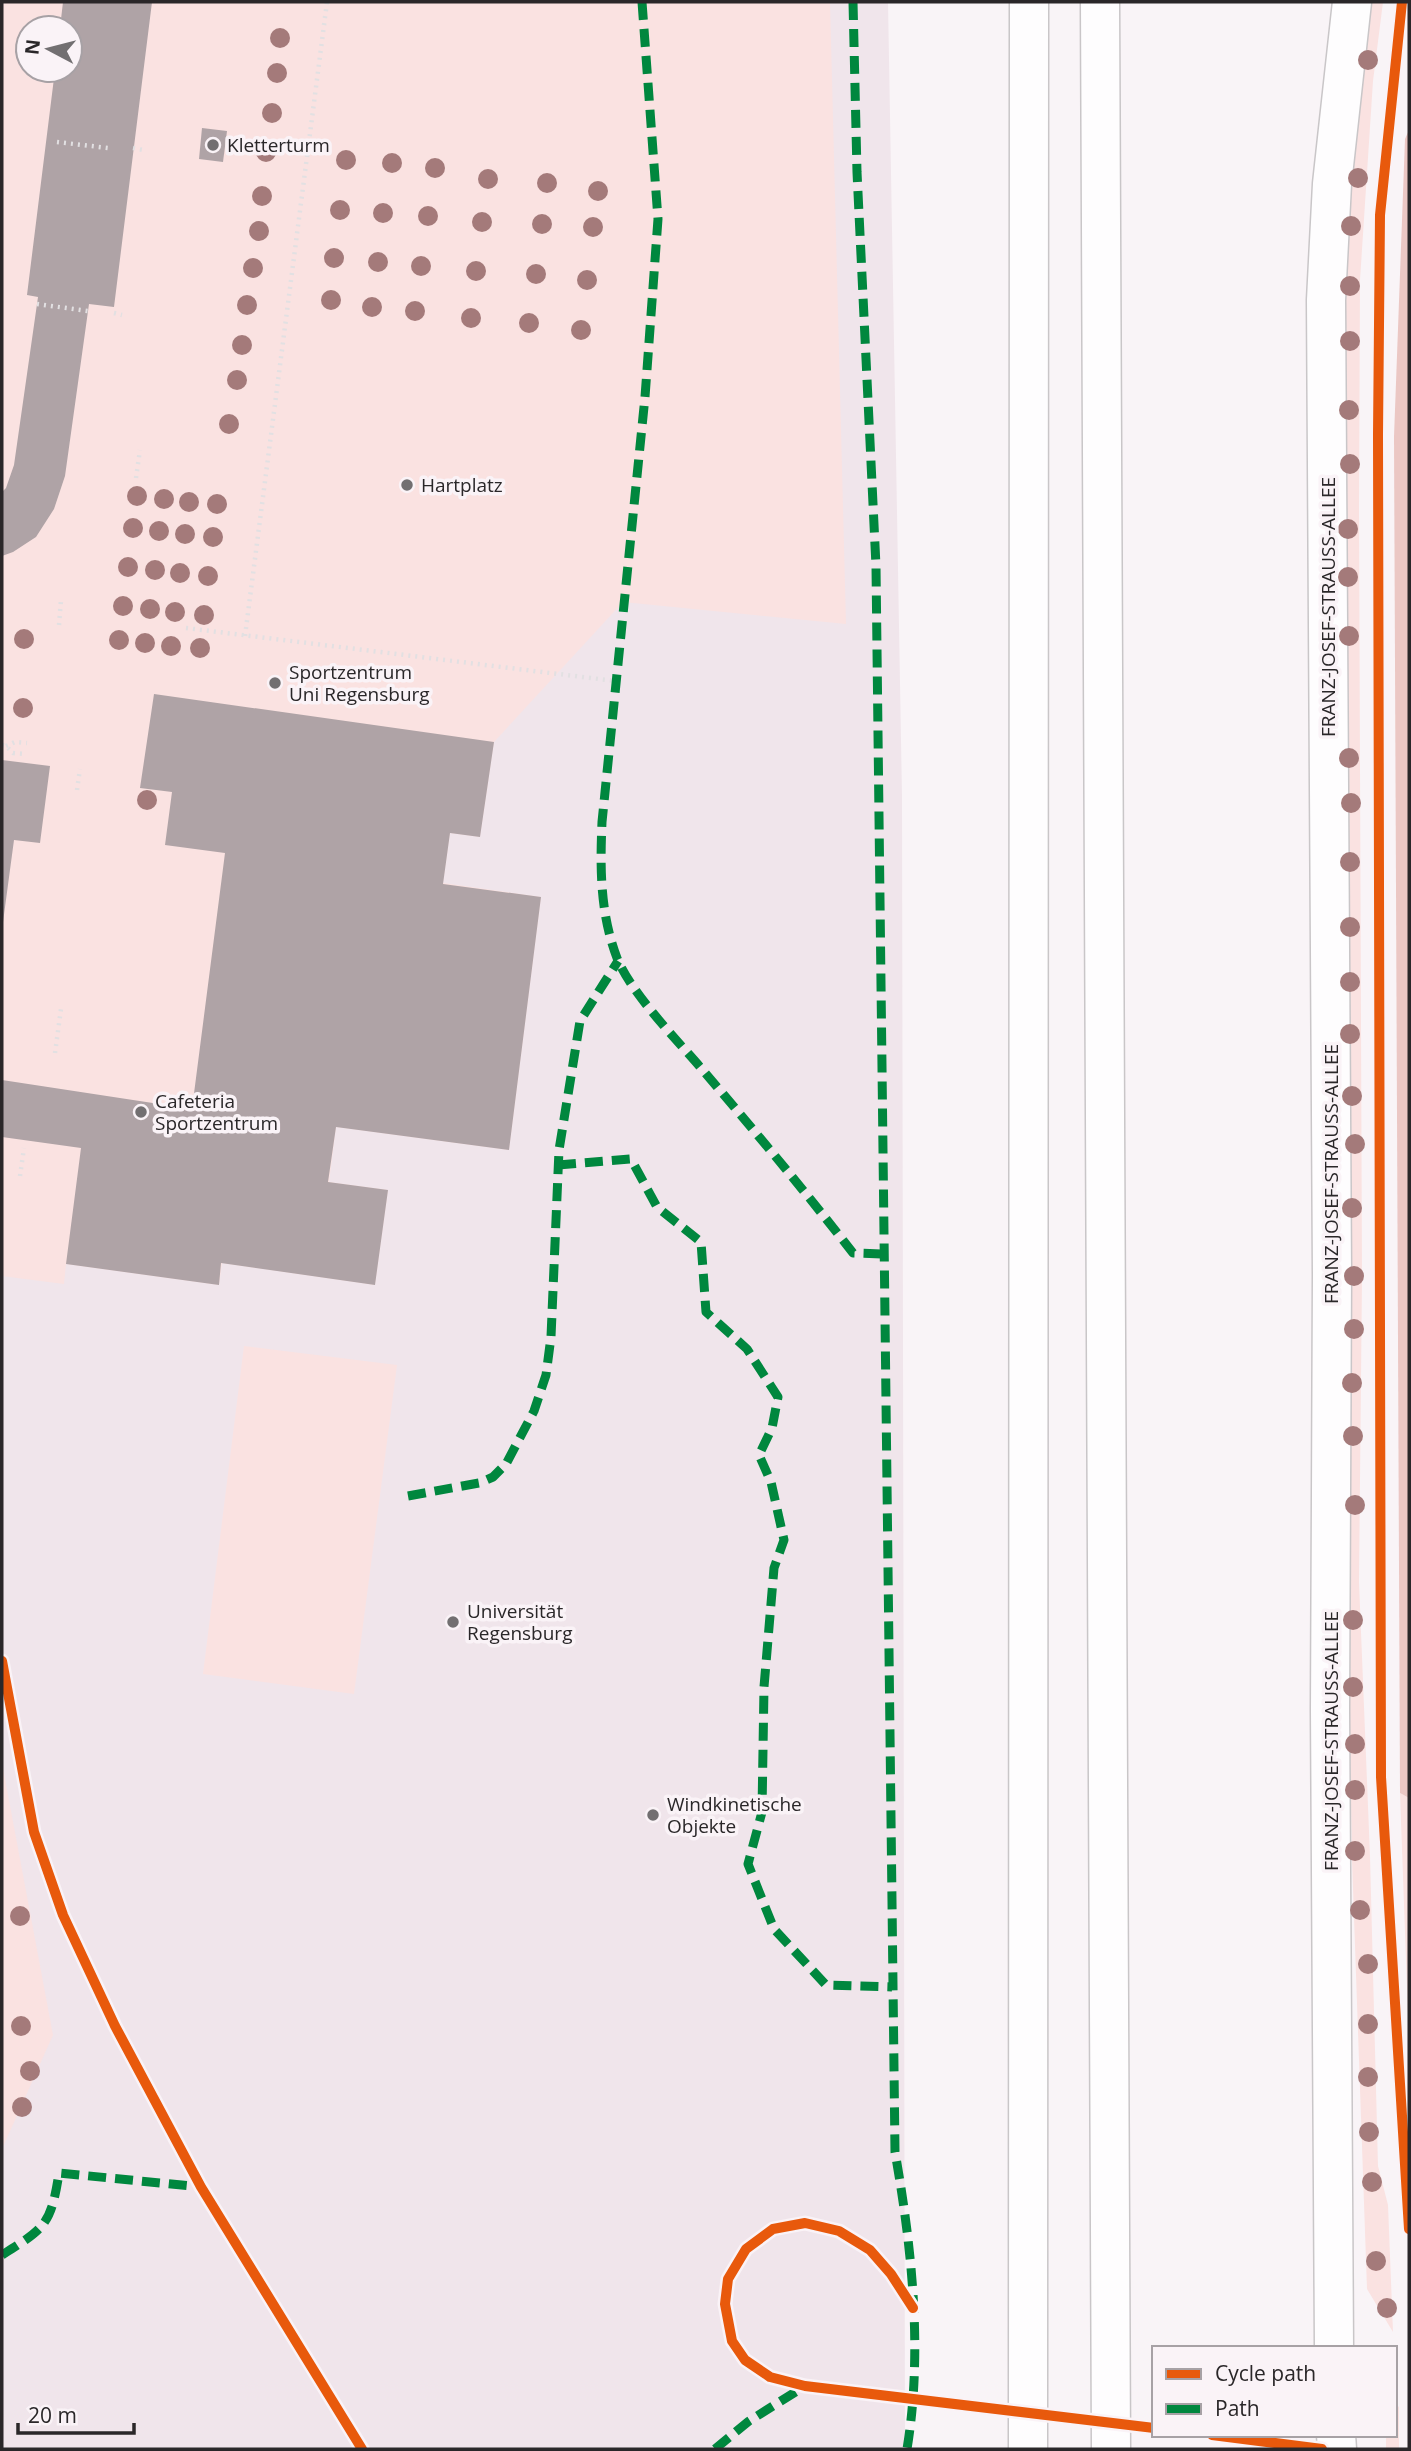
<svg xmlns="http://www.w3.org/2000/svg" width="1411" height="2451" font-family="'Open Sans',sans-serif">
	<rect width="100%" height="100%" fill="#f9f4f7"/>
	<path fill="#f0e5eb" fill-rule="evenodd" d="M 2,2 L 888,2 L 902,796 L 905,2449 L 2,2449 ZM 28,28 L 70,28 L 70,70 L 28,70 Z"/>
	<g fill="#fae2e1" fill-rule="evenodd">
		<path d="M 2,2 L 830,2 L 846,624 L 623,602 L 494,742 L 480,837 L 450,833 L 443,883 L 541,897 L 509,1150 L 336,1127 L 329,1182 L 388,1190 L 375,1285 L 222,1263 L 219,1285 L 66,1264 L 64,1284 L 2,1276 ZM 28,28 L 70,28 L 70,70 L 28,70 Z"/>
		<polygon points="1362,2 1383,2 1373,81 1360,280 1359,509 1362,1278 1359,1582 1370,1856 1378,2166 1388,2205 1393,2332 1367,2289 1352,1860 1347,1590 1343,226"/>
		<polygon points="244,1346 397,1365 354,1694 203,1674"/>
		<polygon points="2,1763 53,2035 2,2149"/>
		<polygon points="1400,1793 1409,1798 1409,2044"/>
		<polygon points="1399,2406 1399,2449 1386,2449 1386,2435 1395,2435 1395,2411"/>
	</g>
	<polygon fill="#ebc7c4" points="1409,130 1409,1798 1400,1793 1394,437 1405,139"/>
	<g fill="#afa3a6">
		<polygon points="63,2 152,2 114,307 89,304 65,476 54,509 36,537 13,552 2,556 2,492 6,488 14,465 38,297 27,295 55,70 70,70 70,28 60,28"/>
		<polygon points="202,128 227,131 223,162 199,159"/>
		<polygon points="154,694 494,742 480,837 450,833 443,884 541,897 509,1150 336,1127 328,1182 388,1190 375,1285 221,1263 219,1285 66,1264 81,1148 2,1137 2,1080 192,1109 225,853 165,845 172,792 140,788"/>
		<polygon points="2,760 50,766 40,843 14,840 3,922"/>
	</g>
	<g fill="none" stroke-linecap="round" stroke-linejoin="round">
		<g stroke="#c9c6c8" stroke-width="41">
			<g id="secondary">
				<polyline points="1334,2348 1330,1710 1332,1275 1326,300 1332,184 1352,2"/>
				<polyline points="1336,2435 1337,2449"/>
			</g>
		</g>
		<g stroke="#c9c6c8" stroke-width="41">
			<g id="highway">
				<polyline points="1100,2 1111,2449"/>
				<polyline points="1028,2449 1029,2"/>
			</g>
		</g>
		<g stroke="#e2e0e2" stroke-width="4.5" stroke-dasharray="2 5" stroke-linecap="butt">
			<polyline points="57,142 108,148"/>
			<polyline points="133,148 143,150"/>
			<polyline points="37,304 88,311"/>
			<polyline points="114,313 122,315"/>
			<polyline points="136,478 140,450"/>
			<polyline points="59,625 61,600"/>
			<polyline points="186,628 615,681"/>
			<polyline points="245,636 327,2"/>
			<polyline points="2,745 6,746 13,753 26,754"/>
			<polyline points="6,746 15,742 27,743"/>
			<polyline points="77,790 80,769"/>
			<polyline points="55,1053 61,1009"/>
			<polyline points="20,1176 24,1148"/>
			<polyline points="2,1661 34,1832 63,1915 115,2026 201,2187 362,2449"/>
		</g>
		<use href="#secondary" stroke="#fefdfe" stroke-width="38"/>
		<use href="#highway" stroke="#fefdfe" stroke-width="38"/>
		<g stroke="#00873e" stroke-width="9" stroke-dasharray="18 9" stroke-linecap="butt">
			<path d="M 642,2 L 658,219 L 645,397 L 602,822 C 600,869 600,913 617,958 C 631,993 676,1039 701,1068 C 753,1129 804,1190 853,1253 L 885,1254"/>
			<path d="M 853,2 L 857,172 L 876,566 L 895,2152 C 912,2248 923,2352 907,2449"/>
			<polyline points="558,1165 631,1159 657,1207 701,1242 706,1312 747,1349 778,1397 772,1428 759,1455 771,1482 784,1540 774,1568 764,1687 762,1812 748,1864 774,1929 826,1985 892,1987"/>
			<polyline points="408,1496 479,1483 493,1477 506,1464 534,1411 546,1375 551,1337 559,1150 580,1021 618,961"/>
			<path d="M 2,2255 C 45,2228 51,2225 59,2173 L 201,2187"/>
			<polyline points="715,2449 749,2421 805,2386"/>
		</g>
		<g stroke="#faf3f7" stroke-width="15">
			<g id="cycleway">
				<polyline points="1402,2 1380,215 1378,435 1381,1777 1409,2229"/>
				<polyline points="2,1661 34,1832 63,1915 115,2026 201,2187 362,2449"/>
				<polyline points="913,2308 891,2274 870,2250 839,2231 805,2223 773,2229 746,2249 728,2279 725,2304 732,2341 745,2360 770,2377 805,2386 1154,2428"/>
				<polyline points="1212,2435 1322,2449"/>
			</g>
		</g>
		<use href="#cycleway" stroke="#e8590c" stroke-width="10"/>
	</g>
	<g fill="#a47a7a">
		<circle cx="280" cy="38" r="10"/>
		<circle cx="1368" cy="60" r="10"/>
		<circle cx="277" cy="73" r="10"/>
		<circle cx="272" cy="113" r="10"/>
		<circle cx="266" cy="152" r="10"/>
		<circle cx="346" cy="160" r="10"/>
		<circle cx="392" cy="163" r="10"/>
		<circle cx="435" cy="168" r="10"/>
		<circle cx="1358" cy="178" r="10"/>
		<circle cx="488" cy="179" r="10"/>
		<circle cx="547" cy="183" r="10"/>
		<circle cx="598" cy="191" r="10"/>
		<circle cx="262" cy="196" r="10"/>
		<circle cx="340" cy="210" r="10"/>
		<circle cx="383" cy="213" r="10"/>
		<circle cx="428" cy="216" r="10"/>
		<circle cx="482" cy="222" r="10"/>
		<circle cx="542" cy="224" r="10"/>
		<circle cx="1351" cy="226" r="10"/>
		<circle cx="593" cy="227" r="10"/>
		<circle cx="259" cy="231" r="10"/>
		<circle cx="334" cy="258" r="10"/>
		<circle cx="378" cy="262" r="10"/>
		<circle cx="421" cy="266" r="10"/>
		<circle cx="253" cy="268" r="10"/>
		<circle cx="476" cy="271" r="10"/>
		<circle cx="536" cy="274" r="10"/>
		<circle cx="587" cy="280" r="10"/>
		<circle cx="1350" cy="286" r="10"/>
		<circle cx="331" cy="300" r="10"/>
		<circle cx="247" cy="305" r="10"/>
		<circle cx="372" cy="307" r="10"/>
		<circle cx="415" cy="311" r="10"/>
		<circle cx="471" cy="318" r="10"/>
		<circle cx="529" cy="323" r="10"/>
		<circle cx="581" cy="330" r="10"/>
		<circle cx="1350" cy="341" r="10"/>
		<circle cx="242" cy="345" r="10"/>
		<circle cx="237" cy="380" r="10"/>
		<circle cx="1349" cy="410" r="10"/>
		<circle cx="229" cy="424" r="10"/>
		<circle cx="1350" cy="464" r="10"/>
		<circle cx="137" cy="496" r="10"/>
		<circle cx="164" cy="499" r="10"/>
		<circle cx="189" cy="502" r="10"/>
		<circle cx="217" cy="504" r="10"/>
		<circle cx="133" cy="528" r="10"/>
		<circle cx="1348" cy="529" r="10"/>
		<circle cx="159" cy="531" r="10"/>
		<circle cx="185" cy="534" r="10"/>
		<circle cx="213" cy="537" r="10"/>
		<circle cx="128" cy="567" r="10"/>
		<circle cx="155" cy="570" r="10"/>
		<circle cx="180" cy="573" r="10"/>
		<circle cx="208" cy="576" r="10"/>
		<circle cx="1348" cy="577" r="10"/>
		<circle cx="123" cy="606" r="10"/>
		<circle cx="150" cy="609" r="10"/>
		<circle cx="175" cy="612" r="10"/>
		<circle cx="204" cy="615" r="10"/>
		<circle cx="1349" cy="636" r="10"/>
		<circle cx="24" cy="639" r="10"/>
		<circle cx="119" cy="640" r="10"/>
		<circle cx="145" cy="643" r="10"/>
		<circle cx="171" cy="646" r="10"/>
		<circle cx="200" cy="648" r="10"/>
		<circle cx="23" cy="708" r="10"/>
		<circle cx="1349" cy="758" r="10"/>
		<circle cx="147" cy="800" r="10"/>
		<circle cx="1351" cy="803" r="10"/>
		<circle cx="1350" cy="862" r="10"/>
		<circle cx="1350" cy="927" r="10"/>
		<circle cx="1350" cy="982" r="10"/>
		<circle cx="1350" cy="1034" r="10"/>
		<circle cx="1352" cy="1096" r="10"/>
		<circle cx="1355" cy="1144" r="10"/>
		<circle cx="1352" cy="1208" r="10"/>
		<circle cx="1354" cy="1276" r="10"/>
		<circle cx="1354" cy="1329" r="10"/>
		<circle cx="1352" cy="1383" r="10"/>
		<circle cx="1353" cy="1436" r="10"/>
		<circle cx="1355" cy="1505" r="10"/>
		<circle cx="1353" cy="1620" r="10"/>
		<circle cx="1353" cy="1687" r="10"/>
		<circle cx="1355" cy="1744" r="10"/>
		<circle cx="1355" cy="1790" r="10"/>
		<circle cx="1355" cy="1851" r="10"/>
		<circle cx="1360" cy="1910" r="10"/>
		<circle cx="20" cy="1916" r="10"/>
		<circle cx="1368" cy="1964" r="10"/>
		<circle cx="1368" cy="2024" r="10"/>
		<circle cx="21" cy="2026" r="10"/>
		<circle cx="30" cy="2071" r="10"/>
		<circle cx="1368" cy="2077" r="10"/>
		<circle cx="22" cy="2107" r="10"/>
		<circle cx="1369" cy="2132" r="10"/>
		<circle cx="1372" cy="2182" r="10"/>
		<circle cx="1376" cy="2261" r="10"/>
		<circle cx="1387" cy="2308" r="10"/>
	</g>
	<g fill="#726f71" stroke="#faf3f7" stroke-width="2.5">
		<circle cx="213" cy="145" r="7"/>
		<circle cx="407" cy="485" r="7"/>
		<circle cx="275" cy="683" r="7"/>
		<circle cx="141" cy="1112" r="7"/>
		<circle cx="453" cy="1622" r="7"/>
		<circle cx="653" cy="1815" r="7"/>
	</g>
	<g text-anchor="middle" stroke-width="7" stroke-linejoin="round" paint-order="stroke">
		<g font-size="19" fill="#2a2729" stroke="#faf3f7" text-anchor="start">
			<text x="227" y="152">Kletterturm</text>
			<text x="421" y="492">Hartplatz</text>
			<text x="289" y="679">Sportzentrum<tspan x="289" dy="22">Uni Regensburg</tspan></text>
			<text x="155" y="1108">Cafeteria<tspan x="155" dy="22">Sportzentrum</tspan></text>
			<text x="467" y="1618">Universität<tspan x="467" dy="22">Regensburg</tspan></text>
			<text x="667" y="1811">Windkinetische<tspan x="667" dy="22">Objekte</tspan></text>
		</g>
		<g font-size="19" fill="#2a2729" stroke="#faf3f7">
			<text transform="translate(1328 607) rotate(-90)" y="7">FRANZ-JOSEF-STRAUSS-ALLEE</text>
			<text transform="translate(1331 1174) rotate(-90)" y="7">FRANZ-JOSEF-STRAUSS-ALLEE</text>
			<text transform="translate(1331 1741) rotate(-90)" y="7">FRANZ-JOSEF-STRAUSS-ALLEE</text>
		</g>
	</g>
	<rect width="1411" height="2451" fill="none" stroke="#2a2729" stroke-width="7"/>
	<rect x="1152" y="2346" width="245" height="91" fill="#faf3f7" stroke="#a7a1a5" stroke-width="2"/>
	<rect x="1166" y="2369" width="35" height="10" fill="#e8590c" stroke="#a7a1a5" stroke-width="2"/>
	<text x="1215" y="2381" font-size="21" fill="#2a2729">Cycle path</text>
	<rect x="1166" y="2404" width="35" height="10" fill="#00873e" stroke="#a7a1a5" stroke-width="2"/>
	<text x="1215" y="2416" font-size="21" fill="#2a2729">Path</text>
	<g transform="translate(49 49) rotate(277)"><circle r="33" fill="#faf3f7" stroke="#a7a1a5" stroke-width="2"/>
	<path d="M0-5L12 26L0 18L-12 26Z" fill="#726f71"/>
	<text y="-10" font-size="19" font-weight="bold" text-anchor="middle" fill="#2a2729">N</text>
	</g>
	<path d="M18 2423v10h116v-10" fill="none" stroke="#2a2729" stroke-width="3.5"/>
	<text x="28" y="2423" font-size="21" fill="#2a2729" stroke="#faf3f7" stroke-width="5" paint-order="stroke">20 m</text>
</svg>
